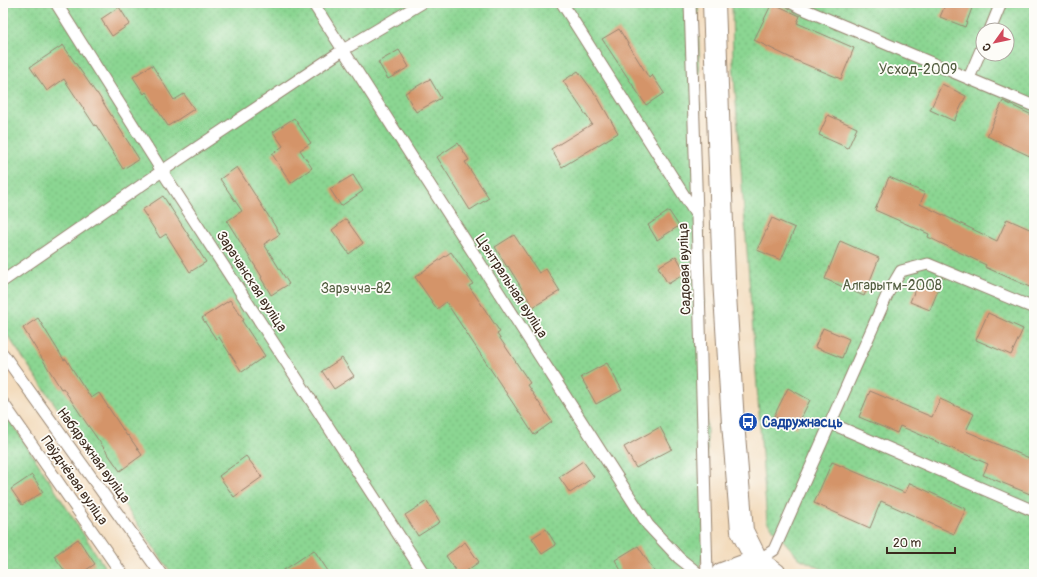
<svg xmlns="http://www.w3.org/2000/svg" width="1037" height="577" font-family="Pangolin,sans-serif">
	<defs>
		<pattern id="garden-dots" width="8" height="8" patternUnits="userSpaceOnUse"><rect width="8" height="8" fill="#8bd692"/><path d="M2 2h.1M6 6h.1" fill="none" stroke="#79b87d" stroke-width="1.8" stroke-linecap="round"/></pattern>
	</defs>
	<rect width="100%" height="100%" fill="#fdfcf7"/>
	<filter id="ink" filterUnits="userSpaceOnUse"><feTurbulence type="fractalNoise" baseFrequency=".025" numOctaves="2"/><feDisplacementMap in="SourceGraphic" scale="8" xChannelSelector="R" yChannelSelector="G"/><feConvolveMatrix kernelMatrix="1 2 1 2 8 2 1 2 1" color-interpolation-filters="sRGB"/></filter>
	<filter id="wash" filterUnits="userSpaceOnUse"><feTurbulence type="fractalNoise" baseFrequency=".012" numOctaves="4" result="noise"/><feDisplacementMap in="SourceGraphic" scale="16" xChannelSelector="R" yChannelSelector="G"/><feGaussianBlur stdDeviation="0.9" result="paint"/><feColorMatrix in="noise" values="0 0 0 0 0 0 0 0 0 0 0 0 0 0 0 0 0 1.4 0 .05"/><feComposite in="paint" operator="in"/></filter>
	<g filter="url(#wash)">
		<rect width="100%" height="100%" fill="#f3dcbd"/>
		<g fill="url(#garden-dots)" stroke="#638058" fill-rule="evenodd">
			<polygon points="3,3 698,3 709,531 698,574 172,574 3,329"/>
			<path d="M 732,3 L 1034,3 L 1034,574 L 832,574 L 799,558 L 767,522 L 733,62 ZM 983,30 L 1007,30 L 1007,54 L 983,54 Z"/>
			<polygon points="3,409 109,574 3,574"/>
		</g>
		<g id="blocks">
			<g fill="#d49469">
				<polygon points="772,3 800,16 797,23 854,48 841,79 795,60 754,40"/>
				<polygon points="946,3 961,3 972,8 965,27 940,17"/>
				<polygon points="119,7 130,24 112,36 101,19"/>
				<polygon points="619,29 649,78 652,75 664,93 646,105 602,39"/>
				<polygon points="63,45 96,93 97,93 139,159 123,169 96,125 95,126 64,79 47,91 30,67"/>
				<polygon points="399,50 409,67 388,79 378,62"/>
				<polygon points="152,65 174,100 184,94 194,109 168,126 146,92 144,94 133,77"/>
				<polygon points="578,71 598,98 618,133 562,167 551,149 592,124 563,81"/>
				<polygon points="430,79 441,98 416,112 405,93"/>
				<polygon points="942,84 966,96 954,121 930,110"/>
				<polygon points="1003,101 1034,116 1034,158 987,136"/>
				<polygon points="828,115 857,128 848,148 819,135"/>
				<polygon points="294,118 311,143 300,150 312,168 291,183 272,154 283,146 273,132"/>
				<polygon points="458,143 469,160 465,162 489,198 470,210 437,157"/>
				<polygon points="237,167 280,234 264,244 289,284 271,295 261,278 262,277 227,221 242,211 220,179"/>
				<polygon points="353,175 363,191 341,206 330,189"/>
				<polygon points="889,177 925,193 920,204 997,241 1007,219 1034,231 1034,289 985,267 986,265 928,237 929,234 875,210"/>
				<polygon points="163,196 206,262 190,272 166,234 160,238 142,210"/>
				<polygon points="669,211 679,226 657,240 648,225"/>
				<polygon points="772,218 795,228 781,260 757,250"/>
				<polygon points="346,219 363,243 349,254 332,230"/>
				<polygon points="514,235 539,273 546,269 560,291 533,307 508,266 507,267 495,247"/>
				<polygon points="840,241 879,258 864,296 825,279"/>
				<polygon points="451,252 473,284 469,286 500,332 497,334 530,383 527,385 552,422 534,435 446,302 437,309 415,277"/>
				<polygon points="676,256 686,273 668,284 658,267"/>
				<polygon points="919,280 939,288 930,310 910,302"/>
				<polygon points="230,300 244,320 242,321 265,356 242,372 219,337 216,339 202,318"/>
				<polygon points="988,313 1023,329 1011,355 976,340"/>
				<polygon points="38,318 64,360 66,359 91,398 99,393 127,436 128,435 142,455 120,471 87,424 63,388 61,389 23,328"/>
				<polygon points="823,328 849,339 842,358 815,347"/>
				<polygon points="342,358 354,376 334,389 322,371"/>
				<polygon points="607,363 622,390 596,404 581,377"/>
				<polygon points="788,388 810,400 796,428 774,416"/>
				<polygon points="870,391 932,417 940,399 974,414 966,431 1034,460 1034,484 1030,494 983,475 988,464 900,426 897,433 859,417"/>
				<polygon points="660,427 672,449 636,468 624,447"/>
				<polygon points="246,456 262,477 234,497 219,476"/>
				<polygon points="583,461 594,477 570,493 559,477"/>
				<polygon points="832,462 905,493 910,483 966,509 954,534 881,501 870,528 814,503"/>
				<polygon points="32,475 43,492 22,505 11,489"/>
				<polygon points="427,501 440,522 418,536 405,515"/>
				<polygon points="546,529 556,545 542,554 532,538"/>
				<polygon points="78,539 95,564 80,574 67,574 54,556"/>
				<polygon points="465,542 479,562 462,574 458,574 446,556"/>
				<polygon points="638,546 656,574 623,574 615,560"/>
				<polygon points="314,550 330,574 278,574"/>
			</g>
		</g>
	</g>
	<g filter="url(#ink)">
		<use href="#blocks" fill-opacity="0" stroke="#97836e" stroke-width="1"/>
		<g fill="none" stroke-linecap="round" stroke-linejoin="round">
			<g stroke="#97836e" stroke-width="13">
				<g id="service">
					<polyline points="56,3 162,171 424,574"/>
					<polyline points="313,3 648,525 679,558 699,574"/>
					<polyline points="562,3 697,216 707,574"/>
					<polyline points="690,3 697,214"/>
					<polyline points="792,3 801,8 1034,106"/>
					<polyline points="990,30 1001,3"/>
					<polyline points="969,78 983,45"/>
					<polyline points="3,281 162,171 343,50 422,3"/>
					<polyline points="3,354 161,574"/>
					<polyline points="3,403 122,574"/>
					<polyline points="830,423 1034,511"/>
					<polyline points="757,561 774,550 888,293 901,271 928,264 1034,308"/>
				</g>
			</g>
			<g stroke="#97836e" stroke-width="24">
				<g id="minor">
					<polyline points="714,3 724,279 733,423 742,531 757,561 775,574"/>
					<polyline points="722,574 757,561"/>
				</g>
			</g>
			<use href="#service" stroke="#fff" stroke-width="11"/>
			<use href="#minor" stroke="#fff" stroke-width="22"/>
		</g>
	</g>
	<defs>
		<g id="bus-disc" transform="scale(1)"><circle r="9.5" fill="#1a4fb4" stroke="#fdfcf7"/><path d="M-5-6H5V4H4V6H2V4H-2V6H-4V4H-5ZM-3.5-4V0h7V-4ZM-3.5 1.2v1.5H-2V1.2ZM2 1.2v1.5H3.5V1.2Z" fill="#fff"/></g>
	</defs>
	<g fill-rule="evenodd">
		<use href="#bus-disc" x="748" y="422"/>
	</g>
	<g text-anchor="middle" stroke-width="3.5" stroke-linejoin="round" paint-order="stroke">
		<g font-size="14" fill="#535e41" stroke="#fdfcf7">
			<text x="918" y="74">Усход-2009</text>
			<text x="892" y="290">Алгарытм-2008</text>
			<text x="356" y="293">Зарэчча-82</text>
		</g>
		<g font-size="14" fill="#3b2a1e" stroke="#fdfcf7">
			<text transform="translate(684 269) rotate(-92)" y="5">Садовая вуліца</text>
			<text transform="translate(252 281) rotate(57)" y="5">Зарачанская вуліца</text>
			<text transform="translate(512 286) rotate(57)" y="5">Цэнтральная вуліца</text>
			<text transform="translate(94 455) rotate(54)" y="5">Набярэжная вуліца</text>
			<text transform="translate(75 480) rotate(55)" y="5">Паўднёвая вуліца</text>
		</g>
		<g font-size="14" font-weight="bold" fill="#164399" stroke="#fdfcf7" text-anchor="start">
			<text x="762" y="427">Садружнасць</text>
		</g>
	</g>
	<rect width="1037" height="577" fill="none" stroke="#fdfcf7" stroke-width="16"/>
	<g transform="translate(995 42) rotate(237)"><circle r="19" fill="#fdfcf7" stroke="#afa8a0"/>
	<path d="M0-3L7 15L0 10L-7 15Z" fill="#d1495b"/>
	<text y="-6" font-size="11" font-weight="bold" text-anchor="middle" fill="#3b2a1e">С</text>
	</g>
	<path d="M887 547v6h68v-6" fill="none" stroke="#3b2a1e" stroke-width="2"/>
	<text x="893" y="547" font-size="12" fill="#3b2a1e" stroke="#fdfcf7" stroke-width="3" paint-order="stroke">20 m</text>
</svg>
